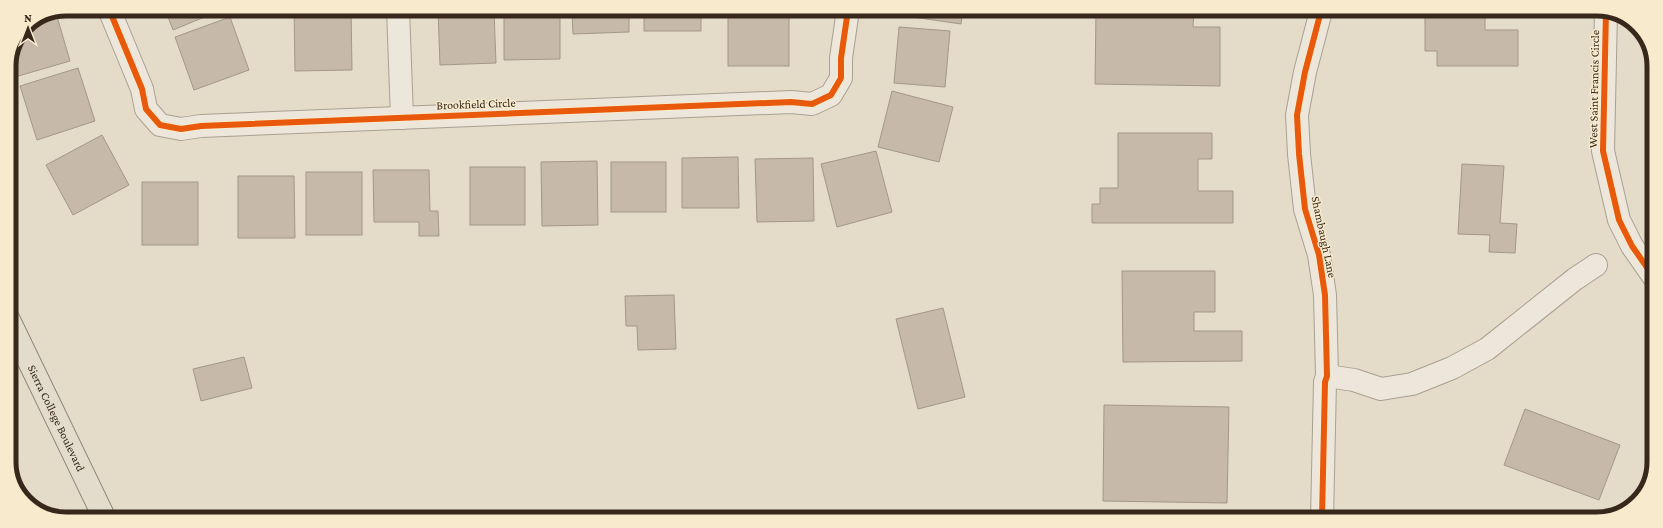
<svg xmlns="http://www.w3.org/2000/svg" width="1663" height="528" font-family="'Crimson Pro',serif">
	<rect width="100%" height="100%" fill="#e4dcc8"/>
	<g fill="#c7b9a9" stroke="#a49788">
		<polygon points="165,9 224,9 173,30"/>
		<polygon points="294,9 351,9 352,70 295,71"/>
		<polygon points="438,9 494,10 496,63 440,65"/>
		<polygon points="504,10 560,11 560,59 504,60"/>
		<polygon points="572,10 629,10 629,32 573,34"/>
		<rect x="644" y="10" width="57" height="21"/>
		<rect x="728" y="10" width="61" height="56"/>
		<polygon points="900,10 963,10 961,24 899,15"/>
		<polygon points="1096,10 1194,10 1193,27 1220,27 1220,86 1095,84"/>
		<polygon points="1425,11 1485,11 1485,30 1518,30 1518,66 1437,66 1437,51 1425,51"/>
		<polygon points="56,13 70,61 15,77 11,62 26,25"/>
		<polygon points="230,17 249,70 194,90 175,37"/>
		<polygon points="899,27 950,31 945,87 894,83"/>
		<polygon points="78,68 95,121 37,140 20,86"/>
		<polygon points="892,91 953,107 939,162 878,147"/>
		<polygon points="1118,133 1212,133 1212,159 1198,159 1198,191 1233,191 1233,223 1092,223 1092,204 1100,204 1100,188 1118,188"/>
		<polygon points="102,135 129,185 73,215 46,165"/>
		<polygon points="876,151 892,212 837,227 821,164"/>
		<polygon points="738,157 739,208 682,208 682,158"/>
		<polygon points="813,158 814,221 757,222 755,159"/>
		<polygon points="597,161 598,225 542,226 541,162"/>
		<rect x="611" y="162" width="55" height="50"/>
		<polygon points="1462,164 1504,166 1500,223 1517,224 1515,253 1489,252 1490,235 1458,234"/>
		<rect x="470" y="167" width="55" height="58"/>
		<polygon points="373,170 429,170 430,211 438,211 439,236 419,236 419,222 374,222"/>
		<rect x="306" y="172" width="56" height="63"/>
		<polygon points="238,176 294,176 295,238 238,238"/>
		<rect x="142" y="182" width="56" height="63"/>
		<polygon points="1122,271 1215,271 1215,312 1194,312 1194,331 1242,331 1242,361 1123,362"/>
		<polygon points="674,295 676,349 638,350 637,326 626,326 625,296"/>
		<polygon points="943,308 965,397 918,409 896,319"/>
		<polygon points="244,357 252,388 201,401 193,369"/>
		<polygon points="1104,405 1229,407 1227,503 1103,501"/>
		<polygon points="1525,409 1620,445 1599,500 1504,465"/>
	</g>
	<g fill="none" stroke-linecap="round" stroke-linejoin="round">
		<g stroke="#a9a092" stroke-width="24">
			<g id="minor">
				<polyline points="109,9 142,89 146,109 160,125 181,129 201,126 791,102 812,104 831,95 841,78 841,58 848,10"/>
				<polyline points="398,9 402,118"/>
				<polyline points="1321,11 1305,72 1297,115 1299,154 1305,209 1319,255 1325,295 1327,376 1325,382 1322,519"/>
				<polyline points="1606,11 1603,151 1619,220 1632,246 1653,276"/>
				<polyline points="1327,376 1354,380 1381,389 1412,384 1452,368 1487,349 1575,279 1596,265"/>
			</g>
		</g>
		<g stroke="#8e8679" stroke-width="24">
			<g id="major">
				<path id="s1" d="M 9,320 L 104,517"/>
			</g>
		</g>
		<use href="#minor" stroke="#ece6db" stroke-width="22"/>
		<use href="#major" stroke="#e3dccc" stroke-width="22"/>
		<g stroke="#f7eacd" stroke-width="8">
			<g id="cycleway">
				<polyline points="109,9 142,89 146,109 160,125 181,129 201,126 791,102 812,104 831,95 841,78 841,58 848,10"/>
				<polyline points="1321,11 1305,72 1297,115 1299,154 1305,209 1319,255 1325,295 1327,376 1325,382 1322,519"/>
				<polyline points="1606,11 1603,151 1619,220 1632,246 1653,276"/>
			</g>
		</g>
		<use href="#cycleway" stroke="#e8590c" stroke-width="6"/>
	</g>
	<g text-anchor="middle" stroke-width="3" stroke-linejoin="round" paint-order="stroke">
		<g font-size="12" fill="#37281b" stroke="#f7eacd">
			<text transform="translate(1594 89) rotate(-89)" y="4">West Saint Francis Circle</text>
			<text transform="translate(476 104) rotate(-2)" y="4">Brookfield Circle</text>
			<text transform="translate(1324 237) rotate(78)" y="4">Shambaugh Lane</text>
			<text dy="4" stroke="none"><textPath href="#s1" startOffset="109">Sierra College Boulevard</textPath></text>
		</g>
	</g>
	<path d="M0 0H1663V528H0ZM66 16H1597A50 50 0 0 1 1647 66V462A50 50 0 0 1 1597 512H66A50 50 0 0 1 16 462V66A50 50 0 0 1 66 16Z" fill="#f7eacd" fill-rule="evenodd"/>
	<path fill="none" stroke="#37281b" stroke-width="5" d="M66 16H1597A50 50 0 0 1 1647 66V462A50 50 0 0 1 1597 512H66A50 50 0 0 1 16 462V66A50 50 0 0 1 66 16Z"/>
	<g transform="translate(28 28)" stroke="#f7eacd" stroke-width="3" paint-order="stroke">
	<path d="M0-3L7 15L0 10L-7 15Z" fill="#37281b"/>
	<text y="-6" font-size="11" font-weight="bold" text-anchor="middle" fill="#37281b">N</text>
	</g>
</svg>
